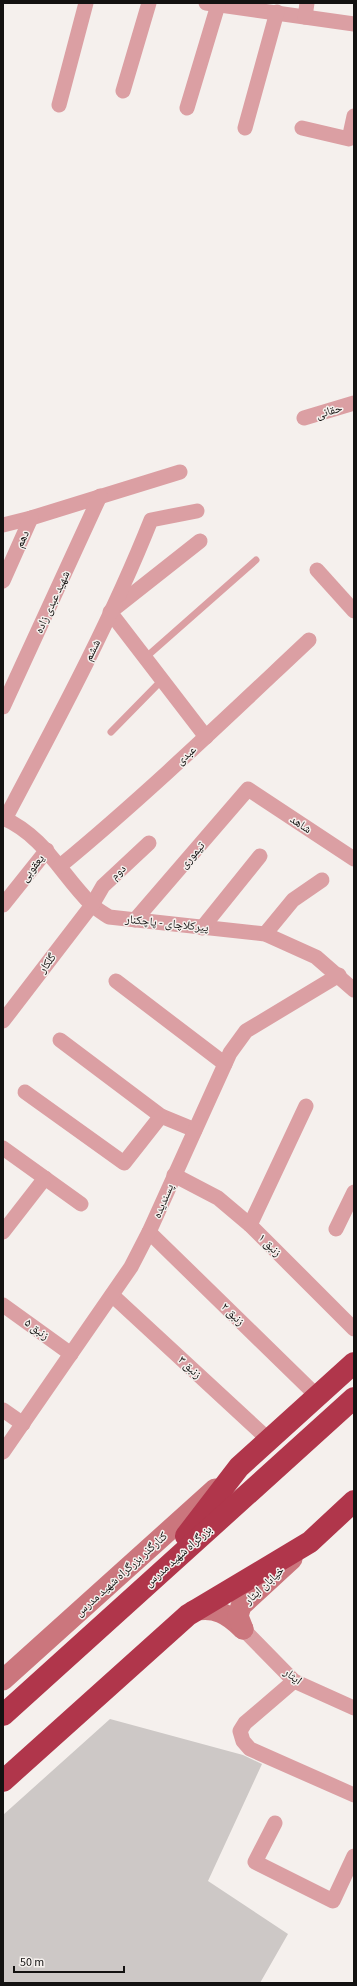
<svg xmlns="http://www.w3.org/2000/svg" width="357" height="1986" font-family="'Source Sans 3','Noto Naskh Arabic',sans-serif">
	<rect width="100%" height="100%" fill="#f5f0ed"/>
	<polygon fill="#cdc8c6" points="110,1719 243,1755 262,1764 208,1881 288,1934 260,1983 3,1983 3,1815"/>
	<g fill="none" stroke-linecap="round" stroke-linejoin="round">
		<g stroke="#db9fa3" stroke-width="7">
			<polyline points="145,658 256,560"/>
			<polyline points="111,732 162,680"/>
		</g>
		<g stroke="#db9fa3" stroke-width="15">
			<polyline points="206,3 354,24"/>
			<polyline points="305,17 307,3"/>
			<polyline points="123,91 149,3"/>
			<polyline points="59,105 86,3"/>
			<polyline points="187,108 218,5"/>
			<polyline points="245,128 277,12"/>
			<polyline points="302,128 349,139 354,116"/>
			<polyline points="304,418 354,403"/>
			<polyline points="3,525 31,518 180,472"/>
			<polyline points="200,541 110,612 206,737"/>
			<polyline points="317,570 354,611"/>
			<polyline points="3,581 31,518"/>
			<polyline points="3,707 100,496"/>
			<path d="M 3,818 C 44,836 61,874 91,904 C 96,909 103,913 109,917 L 265,934 L 316,957 L 354,990"/>
			<path d="M 5,819 C 57,721 110,623 151,520 L 197,511"/>
			<path d="M 60,866 C 146,795 227,717 309,640"/>
			<polyline points="3,905 47,850"/>
			<polyline points="135,920 248,789 354,859"/>
			<polyline points="202,928 260,856"/>
			<polyline points="265,934 293,900 322,880"/>
			<polyline points="116,981 225,1064"/>
			<polyline points="3,1021 92,905 103,886 149,843"/>
			<polyline points="60,1040 161,1116 195,1130"/>
			<polyline points="25,1092 124,1163 161,1116"/>
			<polyline points="3,1148 81,1204"/>
			<polyline points="174,1175 218,1198 250,1225 354,1329"/>
			<polyline points="250,1225 306,1106"/>
			<polyline points="336,1229 354,1192"/>
			<polyline points="3,1232 45,1178"/>
			<polyline points="149,1232 317,1396"/>
			<polyline points="112,1295 269,1440"/>
			<polyline points="3,1305 71,1354"/>
			<polyline points="3,1410 23,1424"/>
			<polyline points="3,1452 131,1267 149,1232 230,1053 246,1031 339,975"/>
			<polyline points="243,1629 294,1681 354,1708"/>
			<polyline points="294,1681 245,1723 240,1731 243,1741 250,1749 354,1795"/>
			<polyline points="275,1823 255,1862 333,1901 354,1856"/>
		</g>
		<g stroke="#cb767d" stroke-width="21">
			<path d="M 193,1611 C 215,1606 228,1614 243,1629"/>
			<polyline points="243,1629 238,1616 241,1606 292,1559"/>
			<polyline points="3,1680 215,1489"/>
		</g>
		<g stroke="#b0364b" stroke-width="22">
			<polyline points="186,1536 239,1467 354,1363"/>
			<polyline points="3,1715 354,1398"/>
			<polyline points="3,1781 188,1615 310,1542 354,1501"/>
		</g>
	</g>
	<g text-anchor="middle" stroke-width="3" stroke-linejoin="round" paint-order="stroke">
		<g font-size="12" fill="#131211" stroke="#f5f0ed">
			<text transform="translate(329 411) rotate(-17)" y="4">حقانی</text>
			<text transform="translate(22 539) rotate(-66)" y="4">دهم</text>
			<text transform="translate(52 602) rotate(-65)" y="4">شهید عبدی زاده</text>
			<text transform="translate(92 650) rotate(-64)" y="4">ششم</text>
			<text transform="translate(186 755) rotate(-42)" y="4">عبدی</text>
			<text transform="translate(301 824) rotate(34)" y="4">شاهد</text>
			<text transform="translate(192 855) rotate(-49)" y="4">تیموری</text>
			<text transform="translate(32 868) rotate(-52)" y="4">یعقوبی</text>
			<text transform="translate(118 872) rotate(-43)" y="4">دوم</text>
			<text transform="translate(167 923) rotate(6)" y="4">پیرکلاچای - پاچکنار</text>
			<text transform="translate(47 963) rotate(-53)" y="4">گلکار</text>
			<text transform="translate(163 1201) rotate(-67)" y="4">پسندیده</text>
			<text transform="translate(270 1245) rotate(44)" y="4">زنبق ۱</text>
			<text transform="translate(233 1314) rotate(44)" y="4">زنبق ۲</text>
			<text transform="translate(37 1329) rotate(36)" y="4">زنبق ۵</text>
			<text transform="translate(190 1367) rotate(43)" y="4">زنبق ۳</text>
			<text transform="translate(178 1556) rotate(-42)" y="4">بزرگراه شهید مدرس</text>
			<text transform="translate(121 1574) rotate(-42)" y="4">کنارگذر بزرگراه شهید مدرس</text>
			<text transform="translate(264 1585) rotate(-43)" y="4">خیابان ایثار</text>
			<text transform="translate(293 1676) rotate(37)" y="4">ایثار</text>
		</g>
	</g>
	<rect width="357" height="1986" fill="none" stroke="#131211" stroke-width="8"/>
	<path d="M14 1966v6h110v-6" fill="none" stroke="#131211" stroke-width="2"/>
	<text x="20" y="1966" font-size="12" fill="#131211" stroke="#f5f0ed" stroke-width="3" paint-order="stroke">50 m</text>
</svg>
